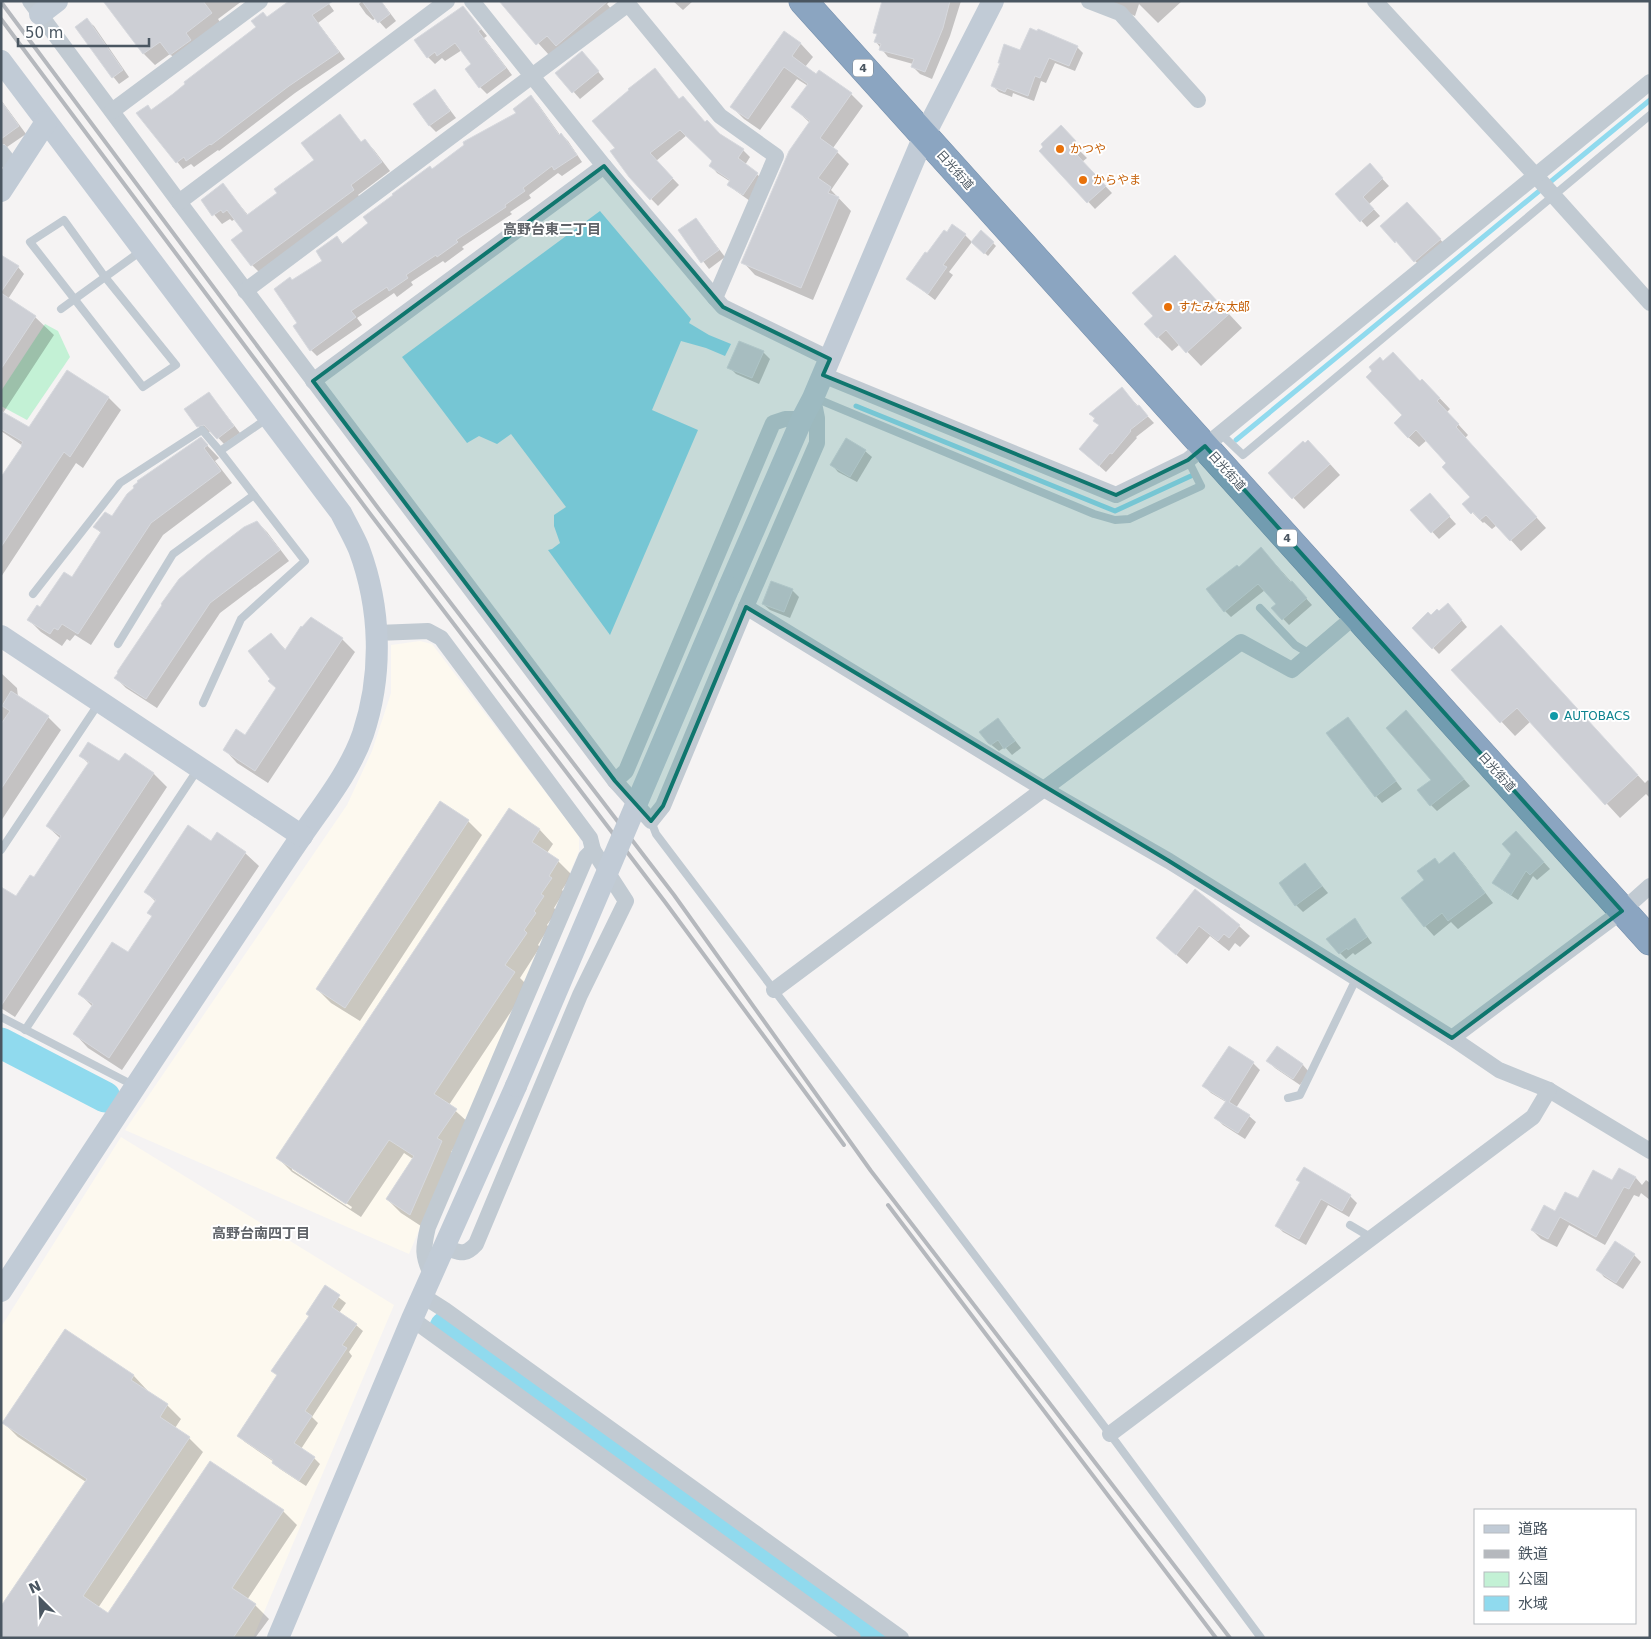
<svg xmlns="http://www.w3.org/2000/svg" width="1651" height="1639" font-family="'DejaVu Sans','Noto Sans JP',sans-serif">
	<rect width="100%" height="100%" fill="#f5f3f3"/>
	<g fill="#fdf9ef">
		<polygon points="420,641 432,644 579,836 579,851 409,1254 125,1130 347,805 372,751 391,693 391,645"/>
		<polygon points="121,1137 394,1305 253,1638 1,1638 1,1327"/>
	</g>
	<polygon fill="#c3f1d5" points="45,324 58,331 70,357 27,420 1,406 1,391"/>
	<polygon fill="#90daee" points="600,211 691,319 689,323 709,335 731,344 725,356 706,348 681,341 652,410 698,430 610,635 548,550 552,549 560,543 554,526 554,515 566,507 511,434 497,444 479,436 467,443 402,357"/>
	<g fill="#0003" fill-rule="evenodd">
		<polygon points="107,1 242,1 218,19 222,25 182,66 170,54 155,65 144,54 105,3"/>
		<polygon points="327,1 334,11 318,23 345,59 295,93 219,151 218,150 194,167 191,164 183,169 138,113 148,106 152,111 268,18"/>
		<polygon points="362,1 381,1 396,21 386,29 376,18 373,20 366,14 359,4"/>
		<polygon points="500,1 610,1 607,4 616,15 549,55"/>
		<polygon points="673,1 693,1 683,10"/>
		<polygon points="925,1 961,1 950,36 932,79 920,74 912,66 913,64 888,57 876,42 878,35 875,32"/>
		<polygon points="1112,1 1182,1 1158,23 1139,4 1135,16 1122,10"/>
		<polygon points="463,7 487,36 484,38 512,75 487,94 480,87 473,64 462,50 445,61 442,58 435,64 428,57"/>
		<polygon points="87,20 94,26 129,77 119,84 96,55"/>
		<polygon points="784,33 801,44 813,57 805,67 851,94 863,106 833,148 849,164 831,190 851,211 813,300 755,275 743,262 810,123 793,107 808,86 797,79 760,130 744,119 732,107"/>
		<polygon points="1077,47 1083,53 1075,71 1055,63 1046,83 1041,81 1034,101 1013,93 1012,97 999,92 993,86 1001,64 999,62"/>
		<polygon points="588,59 604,79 580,99 557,73"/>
		<polygon points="435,90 456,118 436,132 429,125"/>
		<polygon points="531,97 538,104 560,135 561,134 568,141 582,162 562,176 558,173 529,195 531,198 510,212 512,214 462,247 464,249 445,263 443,261 411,282 413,285 397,297 394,293 357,318 362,325 317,356 311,350 299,323 293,282 323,261 337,237 343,244 433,170 517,113"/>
		<polygon points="1,100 26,134 7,147 4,144 1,146"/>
		<polygon points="679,100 706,124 743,150 750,157 745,165 764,180 750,201 736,191 729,184 731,182 717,173 711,166 714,161 687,135 656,161 679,185 658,206 630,177"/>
		<polygon points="339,115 362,143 365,141 374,150 390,171 358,195 362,199 261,274 252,265 233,240 244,232 235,219 232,221 230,219 222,224 202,200 223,185 248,215 279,193 315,161"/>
		<polygon points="1061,127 1081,148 1079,150 1087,158 1082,162 1112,193 1095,209 1041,151"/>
		<polygon points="1376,172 1389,186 1369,204 1380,216 1367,227 1337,194"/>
		<polygon points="1413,209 1446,246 1421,267 1381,226"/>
		<polygon points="696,219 725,257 709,269 680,231"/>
		<polygon points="982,232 996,246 988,256 973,242"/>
		<polygon points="947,233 965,235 972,242 949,272 953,275 935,300 908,279"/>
		<polygon points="1,256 18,267 24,274 8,299 35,317 54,335 3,413 29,429 68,372 109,398 121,410 83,468 76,463 1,577 1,480 23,446 1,431"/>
		<polygon points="1175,256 1242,328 1201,366 1180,344 1172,351 1158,337 1155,316"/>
		<polygon points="763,352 770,359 759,384 736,374 729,367"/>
		<polygon points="1384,363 1433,391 1450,409 1447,412 1468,435 1465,438 1546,528 1521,551 1497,525 1492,529 1484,522 1483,523 1464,504 1471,497 1448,463 1427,440 1419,447 1408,437 1403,415"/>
		<polygon points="1122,389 1154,423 1136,437 1137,438 1106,472 1087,455 1100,426 1091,414"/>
		<polygon points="209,393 240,433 224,444 212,431 205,433 198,426"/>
		<polygon points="201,439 219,458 215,461 232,483 163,535 91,645 75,635 70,641 67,639 62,646 41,632 29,620 72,579 102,534 95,527 112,518 136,488"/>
		<polygon points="865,451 872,457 857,482 838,472 832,465"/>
		<polygon points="1319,452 1340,475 1304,509 1270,473"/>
		<polygon points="1436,502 1456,524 1439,539 1412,510"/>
		<polygon points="257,522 267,532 289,561 220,613 157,708 126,688 116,678 164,605"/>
		<polygon points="1267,555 1312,605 1289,625 1273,608 1277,604 1265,590 1231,617 1225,611 1239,568"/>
		<polygon points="792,590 799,597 790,618 770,610 763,604"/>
		<polygon points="1454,611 1467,627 1439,654 1414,628 1439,612"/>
		<polygon points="1501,627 1645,783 1648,780 1650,782 1650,798 1646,794 1620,818 1531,721 1515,736 1453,670"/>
		<polygon points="271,635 286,650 342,639 355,652 268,783 237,763 225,750 245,737 277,688 271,679"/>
		<polygon points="1,673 17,688 18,697 48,717 61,730 1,821"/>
		<polygon points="1348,718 1402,789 1382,803 1376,796"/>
		<polygon points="998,719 1021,748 1012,755 1005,747 999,751 989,743"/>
		<polygon points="1412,719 1470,786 1437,811 1431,805 1432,780"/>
		<polygon points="125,755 154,774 167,787 15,1017 1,1008 1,897 17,898 34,879 61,839 47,826 89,764 81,756 120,763"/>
		<polygon points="440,803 468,821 482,835 360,1021 331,1003 317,989"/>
		<path d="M 510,810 L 540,830 L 553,844 L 547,853 L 558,861 L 572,875 L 562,890 L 564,892 L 554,908 L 557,911 L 547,925 L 549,927 L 538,945 L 540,947 L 520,978 L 528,986 L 449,1105 L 470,1124 L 451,1152 L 455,1156 L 424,1228 L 401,1213 L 387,1199 L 413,1159 L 404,1153 L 361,1217 L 292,1172 L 278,1158 ZM 292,1167 L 352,1207 L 351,1209 L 292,1170 Z"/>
		<polygon points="217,834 245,853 259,866 122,1070 88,1048 75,1034 93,1007 79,993 129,954 153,917 156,902 146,892 212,842"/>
		<polygon points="1523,839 1550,869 1537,880 1533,876 1518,900 1501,889 1494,883"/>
		<polygon points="1454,853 1463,863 1493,903 1458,929 1451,922 1434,936 1425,926 1426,880 1439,865"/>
		<polygon points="1305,865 1328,893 1303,912 1296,905"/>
		<polygon points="1195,891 1239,926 1250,936 1240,947 1235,943 1229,951 1210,936 1187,964 1157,938"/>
		<polygon points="1355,920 1372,943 1355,955 1353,953 1346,959 1340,953"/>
		<polygon points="1229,1048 1253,1063 1260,1070 1236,1108 1249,1116 1256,1122 1245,1139 1223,1125 1216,1118 1226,1102 1211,1093 1204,1086"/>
		<polygon points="1277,1048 1303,1065 1309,1072 1300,1085 1275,1068 1268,1061"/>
		<polygon points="1620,1169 1636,1178 1642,1185 1646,1180 1650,1183 1650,1200 1641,1193 1639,1197 1634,1195 1605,1245 1569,1225 1557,1247 1541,1239 1532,1230 1555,1213 1613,1182"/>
		<polygon points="1301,1182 1350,1196 1357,1203 1349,1217 1328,1205 1306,1245 1283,1232 1277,1226"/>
		<polygon points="1615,1243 1634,1255 1641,1262 1623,1289 1604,1277 1598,1270"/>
		<polygon points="325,1287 346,1303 339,1313 356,1325 363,1331 349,1352 352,1356 312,1417 318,1423 301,1449 314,1458 320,1464 306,1486 280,1469 273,1463 274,1462 245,1442 239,1436 278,1376 273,1371 310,1316"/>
		<polygon points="66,1331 134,1376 147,1390 146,1391 167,1405 181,1419 175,1428 189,1438 203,1452 98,1608 108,1615 283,1511 297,1525 247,1600 255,1605 269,1619 255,1638 1,1638 86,1482 18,1437 4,1423"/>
	</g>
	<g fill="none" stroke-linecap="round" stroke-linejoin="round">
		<g stroke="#90daee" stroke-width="5">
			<polyline points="856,406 1115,511 1193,475"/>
			<polyline points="1236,440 1650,100"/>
		</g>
		<g stroke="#90daee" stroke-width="31">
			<polyline points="1,1043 105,1097"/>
			<polyline points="445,1327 880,1638"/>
		</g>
	</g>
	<g fill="#cdcfd5" stroke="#d7d9de">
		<polygon points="103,1 203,1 212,13 186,33 191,40 170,55 160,42 143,54"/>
		<polygon points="289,1 333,1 312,15 339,52 289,86 211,145 210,144 186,161 184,157 176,163 136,113 148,105 151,110 173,94 185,84 184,82 256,27 251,21 263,12 267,17"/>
		<polygon points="362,1 381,1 390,14 378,23"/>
		<polygon points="499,1 608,1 556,46 547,36 536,45"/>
		<polygon points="882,1 950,1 943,28 925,72 911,67 914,59 879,50 881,44 874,42 877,34 873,33"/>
		<polygon points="463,6 481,29 478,31 506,68 479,88 465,69 471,64 455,43 437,56 435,52 427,58 414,40"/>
		<polygon points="87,18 123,70 112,78 75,27"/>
		<polygon points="1030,28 1037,31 1038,29 1078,46 1069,66 1049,58 1040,78 1035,76 1028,96 1007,88 1005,92 991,86 1000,63 998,63 1004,44 1020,50"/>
		<polygon points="784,31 801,43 792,56 816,74 819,70 852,93 820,138 838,151 818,178 831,187 828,193 839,197 801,288 741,263 789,151 810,121 791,107 808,84 784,67 748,119 730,107"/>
		<polygon points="582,51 599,71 572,93 555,73"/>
		<polygon points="655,68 679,99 683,96 705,122 707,120 720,134 744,149 738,158 758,173 743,195 727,185 730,180 709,166 712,161 680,130 650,153 673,178 650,200 629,177 610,151 615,148 592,121 629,90 628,89"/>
		<polygon points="435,89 450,111 429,126 413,104"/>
		<polygon points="531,95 559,135 561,133 577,155 554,170 552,166 523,188 525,191 505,205 506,207 456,240 458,242 437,257 436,255 406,275 408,278 389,291 387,287 351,311 356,317 310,351 293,326 297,323 274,289 290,277 292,280 322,261 316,251 337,236 342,244 368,223 363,217 393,195 392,194 430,166 432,169 464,145 463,142 516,113 513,109"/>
		<polygon points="1,101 19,126 1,139"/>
		<polygon points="340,114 361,142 365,139 382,162 351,185 354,190 251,266 231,240 243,231 227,210 223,213 221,210 212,216 201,200 223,183 247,215 277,193 274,189 314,160 301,143"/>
		<polygon points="1061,125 1076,141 1073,143 1081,151 1077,155 1106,186 1087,203 1039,151 1043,147 1041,144"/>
		<polygon points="1370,163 1383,178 1363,197 1374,209 1360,222 1335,194"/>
		<polygon points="1407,202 1441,239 1414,262 1396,241 1395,243 1380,226"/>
		<polygon points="696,218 719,250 701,263 678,230"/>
		<polygon points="952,224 966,234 943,265 947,267 928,294 906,279 925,252 927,253 944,230 947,232"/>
		<polygon points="981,230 994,242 984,254 971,242"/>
		<polygon points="1,255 19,266 1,292"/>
		<polygon points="1175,255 1229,314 1186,353 1166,330 1157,338 1144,324 1153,316 1132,293"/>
		<polygon points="1,293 36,316 1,369"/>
		<polygon points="739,341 764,351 752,378 727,368"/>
		<polygon points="1393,352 1420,381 1422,379 1440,398 1437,401 1459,424 1456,427 1537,517 1510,541 1486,515 1480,520 1473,512 1471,514 1462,504 1470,497 1442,467 1446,463 1416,430 1408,438 1394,423 1402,415 1366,377 1372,371 1369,367 1380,357 1383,361"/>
		<polygon points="67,370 109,397 70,457 64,452 1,547 1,477 22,446 21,445 23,442 1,429 1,411 29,427"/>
		<polygon points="1122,387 1137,406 1139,405 1148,416 1130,430 1131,431 1112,454 1110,453 1099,466 1079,449 1099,425 1093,421 1095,418 1089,414"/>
		<polygon points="209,392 234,426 217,439 204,425 197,427 184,409"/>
		<polygon points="201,437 208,445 204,448 221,471 151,523 78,634 62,624 58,630 54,628 50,634 27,620 37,605 40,607 64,572 72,577 101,532 93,527 105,512 112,516 127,494 134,488 133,486 138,482 137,481"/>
		<polygon points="846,438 866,450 850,477 830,465"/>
		<polygon points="1308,440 1330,464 1292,499 1268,473 1303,441 1305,443"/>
		<polygon points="1430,493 1450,516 1431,533 1410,510"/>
		<polygon points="257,521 280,550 210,603 146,699 114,678 118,673 117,672 162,605 161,604 179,579 206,556 244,527"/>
		<polygon points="1261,547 1290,582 1292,581 1307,598 1282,620 1271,608 1276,604 1258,584 1224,612 1206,589 1237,565 1239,567"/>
		<polygon points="771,581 793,589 784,612 762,604"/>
		<polygon points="1448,603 1462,620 1432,649 1412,628 1428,612 1431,615 1437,609 1439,611"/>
		<polygon points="311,617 343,638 255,771 223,750 236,729 245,735 276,688 268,681 270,679 248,651 271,633 285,650 301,626 302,627"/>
		<polygon points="1501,625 1638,775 1605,805 1517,708 1500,723 1451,670"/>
		<polygon points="11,691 49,716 1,789 1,724 10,711 2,706"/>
		<polygon points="1406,710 1464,779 1430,806 1417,790 1431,780 1386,728"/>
		<polygon points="1348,717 1396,781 1375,797 1326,733"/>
		<polygon points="998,718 1015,741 1004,749 998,740 991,745 988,743 979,732"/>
		<polygon points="88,742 119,761 125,753 154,773 1,1006 1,887 16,896 30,875 34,877 61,836 46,826 89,762 79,756"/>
		<polygon points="440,801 469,820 345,1008 316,989"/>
		<polygon points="509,808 540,829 532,842 559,860 549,876 552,878 541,894 544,896 534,911 536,913 524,930 527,933 505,965 515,972 434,1094 457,1109 437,1138 442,1141 410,1215 386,1199 414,1156 389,1140 346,1204 276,1158"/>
		<polygon points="188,825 211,841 217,832 246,852 109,1058 73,1034 93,1004 78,994 112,942 128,952 152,916 147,913 156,900 144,892"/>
		<polygon points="1516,831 1544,862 1530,875 1526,871 1511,895 1492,883 1511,854 1502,844"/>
		<polygon points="1454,852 1485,893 1448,921 1442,913 1424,927 1401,898 1424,880 1417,871 1435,858 1439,864"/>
		<polygon points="1305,863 1322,886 1295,906 1279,883"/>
		<polygon points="1195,889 1240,925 1229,938 1224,934 1218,941 1199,926 1176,955 1156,938"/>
		<polygon points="1355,918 1367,937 1348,950 1347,948 1339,954 1326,939"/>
		<polygon points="1229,1046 1254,1062 1229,1102 1250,1115 1238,1133 1214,1118 1226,1101 1202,1086"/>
		<polygon points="1277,1046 1303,1064 1293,1079 1266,1061"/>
		<polygon points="1304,1167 1351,1195 1342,1211 1321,1199 1299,1239 1275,1226 1300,1182 1296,1180"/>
		<polygon points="1619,1168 1636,1177 1629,1189 1624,1187 1596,1237 1560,1217 1548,1239 1531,1230 1544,1205 1555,1211 1565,1192 1578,1198 1593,1170 1612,1180"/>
		<polygon points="1615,1241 1635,1254 1616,1283 1596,1270"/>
		<polygon points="325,1285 340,1295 332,1307 357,1324 342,1345 347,1348 305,1411 312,1416 294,1443 315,1457 299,1481 272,1463 273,1460 237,1436 277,1375 271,1371 309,1316 306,1314"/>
		<polygon points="65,1329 134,1375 131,1380 168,1404 160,1417 190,1437 83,1596 108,1613 210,1461 284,1510 232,1588 256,1604 233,1638 1,1638 1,1606 87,1479 2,1423"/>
	</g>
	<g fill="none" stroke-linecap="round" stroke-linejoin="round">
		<g stroke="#7690ad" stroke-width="29">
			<polyline id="highway" points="803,1 1650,941"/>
		</g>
		<g stroke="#c1cad2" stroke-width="8">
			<polygon points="64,220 105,277 176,365 143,387 30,242"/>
			<polyline points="61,309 141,251"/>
			<polyline points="815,398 1094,514 1115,520 1129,519 1201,486 1188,460"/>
			<polyline points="1221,434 1243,455 1650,115"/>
			<polyline points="220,451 268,418"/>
			<polyline points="33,594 120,483 202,430 220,451 305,561 241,619 203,703"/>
			<polyline points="1260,608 1295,645 1310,654"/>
			<polyline points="118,644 173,554 254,495"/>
			<polyline points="651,821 656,834 1110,1434 1261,1638"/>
			<polyline points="1,850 99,703"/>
			<polyline points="1,1017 133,1085"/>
			<polyline points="25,1030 198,769"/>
			<polyline points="1288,1098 1300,1095 1356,979"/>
			<polyline points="1350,1225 1372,1238"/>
		</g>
		<g stroke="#c1cad2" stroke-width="16">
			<polyline points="30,1 179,202 615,781 651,821 663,806 746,607 817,443 817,418 813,398"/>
			<polyline points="1089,1 1120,13 1198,100"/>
			<polyline points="1375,1 1536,176 1650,303"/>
			<polyline points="112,111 260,1"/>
			<polyline points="1,152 15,170"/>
			<polyline points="179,202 447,1"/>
			<polyline points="245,291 628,4 720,116 776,156 715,298 604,166 472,1"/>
			<polyline points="715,298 723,307 830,359"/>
			<polyline points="823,375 1116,495 1188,460 1650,82"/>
			<polyline points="313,381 604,166"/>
			<polyline points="746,607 1042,788 1169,861 1452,1038 1499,1070 1549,1090 1650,1151"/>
			<polyline points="377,633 428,631 441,638 590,838 593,850"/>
			<polyline points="615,781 626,771 773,423 785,419 802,419"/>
			<polyline points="774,990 1241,642 1292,670 1355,616"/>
			<polyline points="1452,1038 1622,911 1650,886"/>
			<path d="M 432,1276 C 422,1256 423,1248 428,1227 L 586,857 L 593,850 L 626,901 L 580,995 L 476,1244 C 464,1257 460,1252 445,1248"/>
			<polyline points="423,1296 445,1310 901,1638"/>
			<polyline points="412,1319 853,1638"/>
			<polyline points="1110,1434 1533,1117 1549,1090"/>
		</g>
		<g stroke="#c1cbd6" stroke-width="22">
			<polyline points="40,14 57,1"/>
			<path d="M 1,61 L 341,513 C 347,525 354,537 359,549 C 381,608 383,674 363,734 C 350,771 325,802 303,834 C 285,860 268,886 251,912 C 167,1038 84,1164 1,1291"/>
			<polyline points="1,191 46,122"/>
			<polyline points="729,587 802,419 813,398 924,136 993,1"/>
			<polyline points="1,636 302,836"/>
			<polyline points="278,1638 412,1319 516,1086"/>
		</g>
		<use href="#highway" stroke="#8ba5c1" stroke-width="28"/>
		<g stroke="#b5b8bd" stroke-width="4">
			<polyline points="1,2 378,508 674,895 871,1171 1230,1638"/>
			<polyline points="1,19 371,515 665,902 844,1145"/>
			<polyline points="888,1205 1216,1638"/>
		</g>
		<polyline stroke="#c1cbd6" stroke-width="22" points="516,1086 729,587"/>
	</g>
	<path fill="#0f766e" fill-opacity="0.2" stroke="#0f766e" stroke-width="4" stroke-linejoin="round" d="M 604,166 L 723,307 L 830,359 L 823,375 L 1116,495 L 1188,460 L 1205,446 L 1622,911 L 1452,1038 L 1169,861 L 746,607 L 663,806 L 651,821 L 615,781 L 313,381 Z"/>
	<g fill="#e8710a" stroke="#fff" stroke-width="2">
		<circle cx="1060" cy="149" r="5"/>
		<circle cx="1083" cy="180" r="5"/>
		<circle cx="1168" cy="307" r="5"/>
	</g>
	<circle fill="#0f9aa8" stroke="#fff" stroke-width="2" cx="1554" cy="716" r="5"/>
	<g text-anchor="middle" stroke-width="4" stroke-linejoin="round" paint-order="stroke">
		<g fill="#fff" stroke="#808990" stroke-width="1">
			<rect x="853" y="59.5" width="20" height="17" rx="4"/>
			<rect x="1277" y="529.5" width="20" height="17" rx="4"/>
		</g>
		<g font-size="11" font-weight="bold" fill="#4a5661">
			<text x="863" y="72">4</text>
			<text x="1287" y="542">4</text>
		</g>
		<g font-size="12" fill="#c56008" stroke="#fff" text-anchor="start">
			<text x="1070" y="153">かつや</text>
			<text x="1093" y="184">からやま</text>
			<text x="1178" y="311">すたみな太郎</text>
		</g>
		<g font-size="12" fill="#4a5661" stroke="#fff">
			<text transform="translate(955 170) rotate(48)" y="4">日光街道</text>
			<text transform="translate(1227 471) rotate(48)" y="4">日光街道</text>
			<text transform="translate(1497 772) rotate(48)" y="4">日光街道</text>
		</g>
		<g font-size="12" fill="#0d838f" stroke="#fff" text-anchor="start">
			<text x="1564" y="720">AUTOBACS</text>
		</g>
		<g font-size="14" font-weight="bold" fill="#5f6368" stroke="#fff">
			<text x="552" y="234">高野台東二丁目</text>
			<text x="261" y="1238">高野台南四丁目</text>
		</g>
	</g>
	<rect width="1651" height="1639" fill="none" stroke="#4a5661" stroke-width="5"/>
	<rect x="1474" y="1509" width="162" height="115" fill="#ffffff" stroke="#b7bbc0"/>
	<rect x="1484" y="1525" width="25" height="8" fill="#c1cbd6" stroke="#b7bbc0"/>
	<text x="1518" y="1534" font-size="15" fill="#4a5661">道路</text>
	<rect x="1484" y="1550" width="25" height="8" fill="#b5b8bd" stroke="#b7bbc0"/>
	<text x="1518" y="1559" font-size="15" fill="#4a5661">鉄道</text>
	<rect x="1484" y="1572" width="25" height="15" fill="#c3f1d5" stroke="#b7bbc0"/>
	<text x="1518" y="1584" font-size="15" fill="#4a5661">公園</text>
	<rect x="1484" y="1596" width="25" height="15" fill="#90daee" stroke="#b7bbc0"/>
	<text x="1518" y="1609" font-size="15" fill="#4a5661">水域</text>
	<g transform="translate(40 1599) rotate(336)" stroke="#ffffff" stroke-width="4" paint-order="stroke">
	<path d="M0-4L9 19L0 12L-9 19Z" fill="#4a5661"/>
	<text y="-8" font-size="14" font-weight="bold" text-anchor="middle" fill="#4a5661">N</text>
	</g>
	<path d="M18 38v8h131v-8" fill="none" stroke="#4a5661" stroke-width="2.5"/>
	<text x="25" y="38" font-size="15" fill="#4a5661" stroke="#ffffff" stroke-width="4" paint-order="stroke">50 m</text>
</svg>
